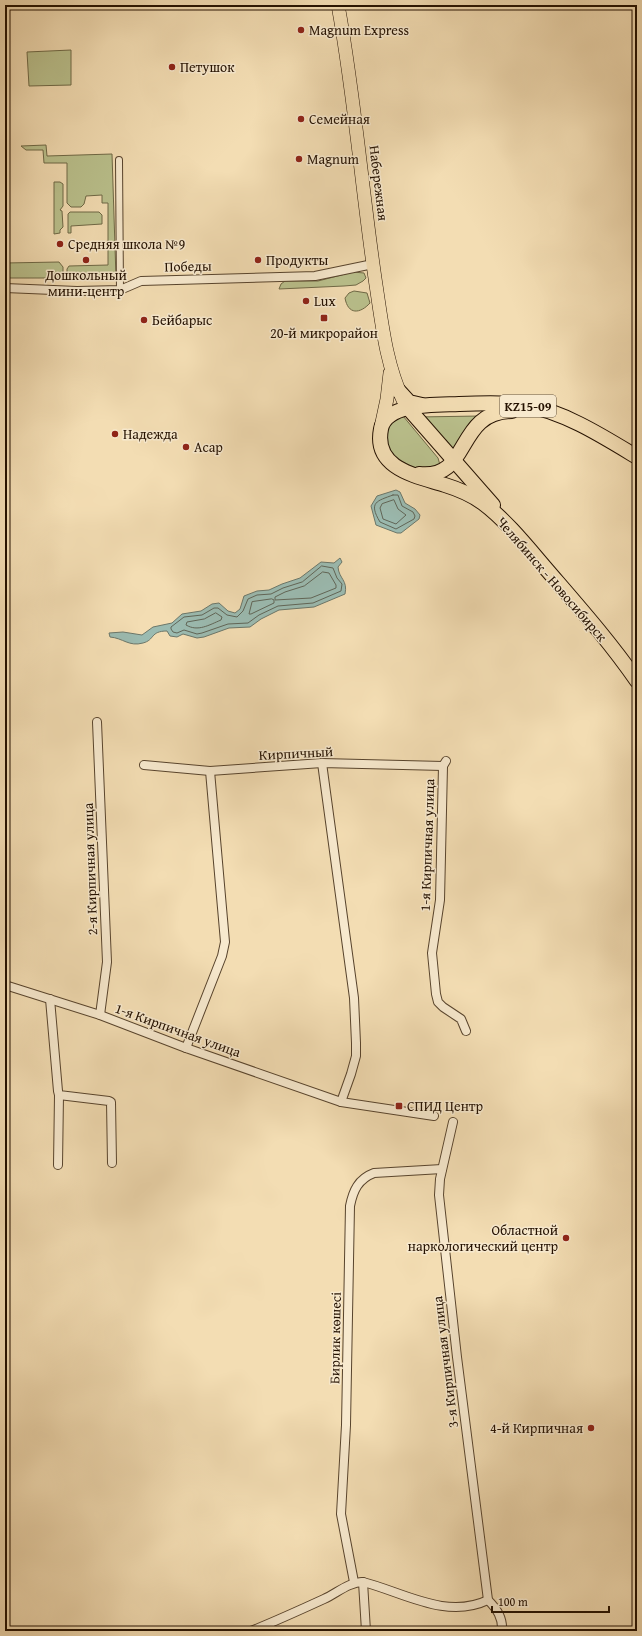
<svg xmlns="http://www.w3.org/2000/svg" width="642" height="1636" font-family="'Gentium Book Plus',serif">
	<rect width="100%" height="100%" fill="#f3ddb3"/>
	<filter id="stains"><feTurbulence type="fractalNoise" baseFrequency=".005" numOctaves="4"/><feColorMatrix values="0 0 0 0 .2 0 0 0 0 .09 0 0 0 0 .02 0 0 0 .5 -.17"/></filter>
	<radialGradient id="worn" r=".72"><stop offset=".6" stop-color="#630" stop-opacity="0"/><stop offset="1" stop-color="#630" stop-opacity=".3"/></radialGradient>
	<g fill="#bac18d" stroke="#6f6946">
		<polygon points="71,50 71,85 29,86 27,52"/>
		<polygon points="46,145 47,156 112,154 116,278 67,278 67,269 69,266 108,265 108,203 102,203 102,195 86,196 84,204 81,207 71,207 67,203 67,163 44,163 43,150 26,150 21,146"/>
		<polygon points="54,182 60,182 63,184 63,206 60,210 62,211 63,227 60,230 60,233 54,234"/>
		<polygon points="70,212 99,212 102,215 102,224 71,226 71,233 68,233 68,214"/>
		<polygon points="59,262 63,267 63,278 5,278 5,263"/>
		<polygon points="353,272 364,273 366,278 363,281 356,285 344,286 279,289 281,284 285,281 318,281"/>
		<path d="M 354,291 L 367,293 L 370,303 C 360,314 348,315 345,298 L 349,293 Z"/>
		<path d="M 403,416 L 438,458 L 440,465 L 430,472 C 410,467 389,463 386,438 C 385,433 388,425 390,420 Z"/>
		<polygon points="480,416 452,456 417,417"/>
	</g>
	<g fill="#9bbbb1" stroke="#6b776a">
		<polygon points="396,490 400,492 405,503 415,509 420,515 419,519 401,533 397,533 376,525 371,506 377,496"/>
		<path d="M 340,558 L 342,562 L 338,567 C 339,579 348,580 345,594 L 314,607 L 279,610 L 261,619 L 250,627 L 229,628 L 204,637 L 197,638 L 183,634 L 177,637 L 170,636 L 167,631 C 150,631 155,640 143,643 C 129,647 123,638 110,637 L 109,633 L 123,632 L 142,635 L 153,627 L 172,623 L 182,614 L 201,611 L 212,604 L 219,603 L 228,611 L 235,613 L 240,609 L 244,596 L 257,591 L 269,590 L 282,584 L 300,578 L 321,562 L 334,563 Z"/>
	</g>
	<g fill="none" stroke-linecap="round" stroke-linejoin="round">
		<g stroke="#606658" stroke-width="1">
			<path d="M 393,495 L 398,495 L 402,506 L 413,512 L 415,516 L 414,519 L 396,529 L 380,522 C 368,502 377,501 393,495 Z"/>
			<polygon points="394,500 398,509 406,515 396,524 383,519 380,508 382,504"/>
			<polygon points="322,566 333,568 337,578 342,584 341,591 313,603 278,606 259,615 248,623 228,624 202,633 197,634 184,630 177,633 173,632 171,629 171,627 184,617 202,615 214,608 218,608 227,615 237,617 243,611 248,599 257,595 271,594 283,588 302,582"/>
			<polygon points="323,572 329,573 336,585 336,588 311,598 275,600 275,597 285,592 304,586"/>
			<polygon points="272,599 274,600 274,603 251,614 249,614 252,602"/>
			<path d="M 216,613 L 222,617 L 221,620 C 209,625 198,632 186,625 L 187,622 L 204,619 Z"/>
		</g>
		<g stroke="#58442d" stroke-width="8">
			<polyline id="pedestrian" points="119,160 120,290"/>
		</g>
		<g stroke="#58442d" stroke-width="10">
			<g id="minor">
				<polyline points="5,288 77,291 120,290 141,281 315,276 373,264"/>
				<polyline points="97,722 107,962 100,1015"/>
				<polyline points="322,763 354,998 356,1043 356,1056 351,1074 341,1102"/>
				<polyline points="144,765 210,771 322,763 443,766 446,761"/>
				<polyline points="443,766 440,900 432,953 436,994 438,1002 443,1007 461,1019 466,1031"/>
				<polyline points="5,985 100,1015 186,1048 341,1102 434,1116"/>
				<polyline points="50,999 58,1091 59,1095 109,1101 111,1102 112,1163"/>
				<polyline points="186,1048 222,956 225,942 210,771"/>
				<path d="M 453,1122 L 440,1179 L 439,1195 L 457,1357 L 488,1600 C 497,1609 503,1618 502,1631"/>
				<polyline points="58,1165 59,1095"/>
				<path d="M 354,1582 L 341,1514 L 346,1425 L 350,1206 C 353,1191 358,1179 374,1173 L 442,1169"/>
				<polyline points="363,1582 366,1631"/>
				<path d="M 251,1631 C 276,1621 300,1610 324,1599 C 337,1593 349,1582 363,1582 C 403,1592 446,1620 488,1600"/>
			</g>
		</g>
		<g stroke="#241100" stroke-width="14">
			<g id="primary">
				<path d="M 338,5 C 355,98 362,192 376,285 C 382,324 386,364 403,400"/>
				<polyline points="381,427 387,399 390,373"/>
			</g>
		</g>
		<g stroke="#241100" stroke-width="16">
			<g id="trunk">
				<polyline points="398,390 409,402 422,405"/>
				<polyline points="408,408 493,505"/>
				<path d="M 637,457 C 604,437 563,411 525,405 C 503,402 481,403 459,404 C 438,405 386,402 381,429 C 373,469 417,476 445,485 C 458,489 472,495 483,503 C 506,520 529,549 548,571 C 579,607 610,642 637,681"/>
				<path d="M 419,474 C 472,480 454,412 512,411"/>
			</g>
		</g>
		<use href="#pedestrian" stroke="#f7e9ce" stroke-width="6"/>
		<use href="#minor" stroke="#f7e9ce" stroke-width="8"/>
		<use href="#primary" stroke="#f3ddb3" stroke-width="13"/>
		<use href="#trunk" stroke="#f3ddb3" stroke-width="14"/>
	</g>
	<g fill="#8f2418" stroke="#f7e9ce" stroke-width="1.5">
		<circle cx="301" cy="30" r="4"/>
		<circle cx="172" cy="67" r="4"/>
		<circle cx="301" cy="119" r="4"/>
		<circle cx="299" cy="159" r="4"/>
		<circle cx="60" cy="244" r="4"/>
		<circle cx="86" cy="260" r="4"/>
		<circle cx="258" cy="260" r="4"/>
		<circle cx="306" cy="301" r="4"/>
		<rect x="320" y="314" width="8" height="8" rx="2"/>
		<circle cx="144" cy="320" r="4"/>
		<circle cx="115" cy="434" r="4"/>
		<circle cx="186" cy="447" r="4"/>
		<rect x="395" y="1102" width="8" height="8" rx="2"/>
		<circle cx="566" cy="1238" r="4"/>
		<circle cx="591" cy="1428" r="4"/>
	</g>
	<g text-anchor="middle" stroke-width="3" stroke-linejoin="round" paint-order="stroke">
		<rect fill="#f7e9ce" stroke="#63523e" stroke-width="1" x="500" y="395" width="56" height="22" rx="3"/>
		<g font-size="13" font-weight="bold" fill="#241100">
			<text x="528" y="411">KZ15-09</text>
		</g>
		<g font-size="14" fill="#241100" stroke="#f7e9ce" text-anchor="start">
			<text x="309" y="35">Magnum Express</text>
			<text x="180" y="72">Петушок</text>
			<text x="309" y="124">Семейная</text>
			<text x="307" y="164">Magnum</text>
			<text x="68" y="249">Средняя школа №9</text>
			<text x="266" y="265">Продукты</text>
			<text x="86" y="280" text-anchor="middle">Дошкольный<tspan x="86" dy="16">мини-центр</tspan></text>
			<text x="314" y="306">Lux</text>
			<text x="152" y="325">Бейбарыс</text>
			<text x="324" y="338" text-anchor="middle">20-й микрорайон</text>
			<text x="123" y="439">Надежда</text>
			<text x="194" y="452">Асар</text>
			<text x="407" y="1111">СПИД Центр</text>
			<text x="558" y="1235" text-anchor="end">Областной<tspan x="558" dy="16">наркологический центр</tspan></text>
			<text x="583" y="1433" text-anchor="end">4-й Кирпичная</text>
		</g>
		<g font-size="14" fill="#241100" stroke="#f7e9ce">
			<text transform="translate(379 183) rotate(83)" y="5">Набережная</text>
			<text transform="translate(188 266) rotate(-1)" y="5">Победы</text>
			<text transform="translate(552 579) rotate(49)" y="5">Челябинск - Новосибирск</text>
			<text transform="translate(296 753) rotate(-3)" y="5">Кирпичный</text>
			<text transform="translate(427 845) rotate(-88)" y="5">1-я Кирпичная улица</text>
			<text transform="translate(90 869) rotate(-92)" y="5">2-я Кирпичная улица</text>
			<text transform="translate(178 1030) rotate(20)" y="5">1-я Кирпичная улица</text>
			<text transform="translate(335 1338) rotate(-89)" y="5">Бирлик көшесі</text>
			<text transform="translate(445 1362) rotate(-97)" y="5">3-я Кирпичная улица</text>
		</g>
	</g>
	<rect width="642" height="1636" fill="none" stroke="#f3ddb3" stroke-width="20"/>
	<rect x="6" y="6" width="630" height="1624" fill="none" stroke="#241100" stroke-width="2"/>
	<rect x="10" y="10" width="622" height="1616" fill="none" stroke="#241100"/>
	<path d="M492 1606v6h117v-6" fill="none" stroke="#241100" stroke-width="2"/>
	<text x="498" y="1606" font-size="12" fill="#241100" stroke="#f7e9ce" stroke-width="3" paint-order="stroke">100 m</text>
	<rect width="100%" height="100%" filter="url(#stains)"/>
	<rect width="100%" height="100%" fill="url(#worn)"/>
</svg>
